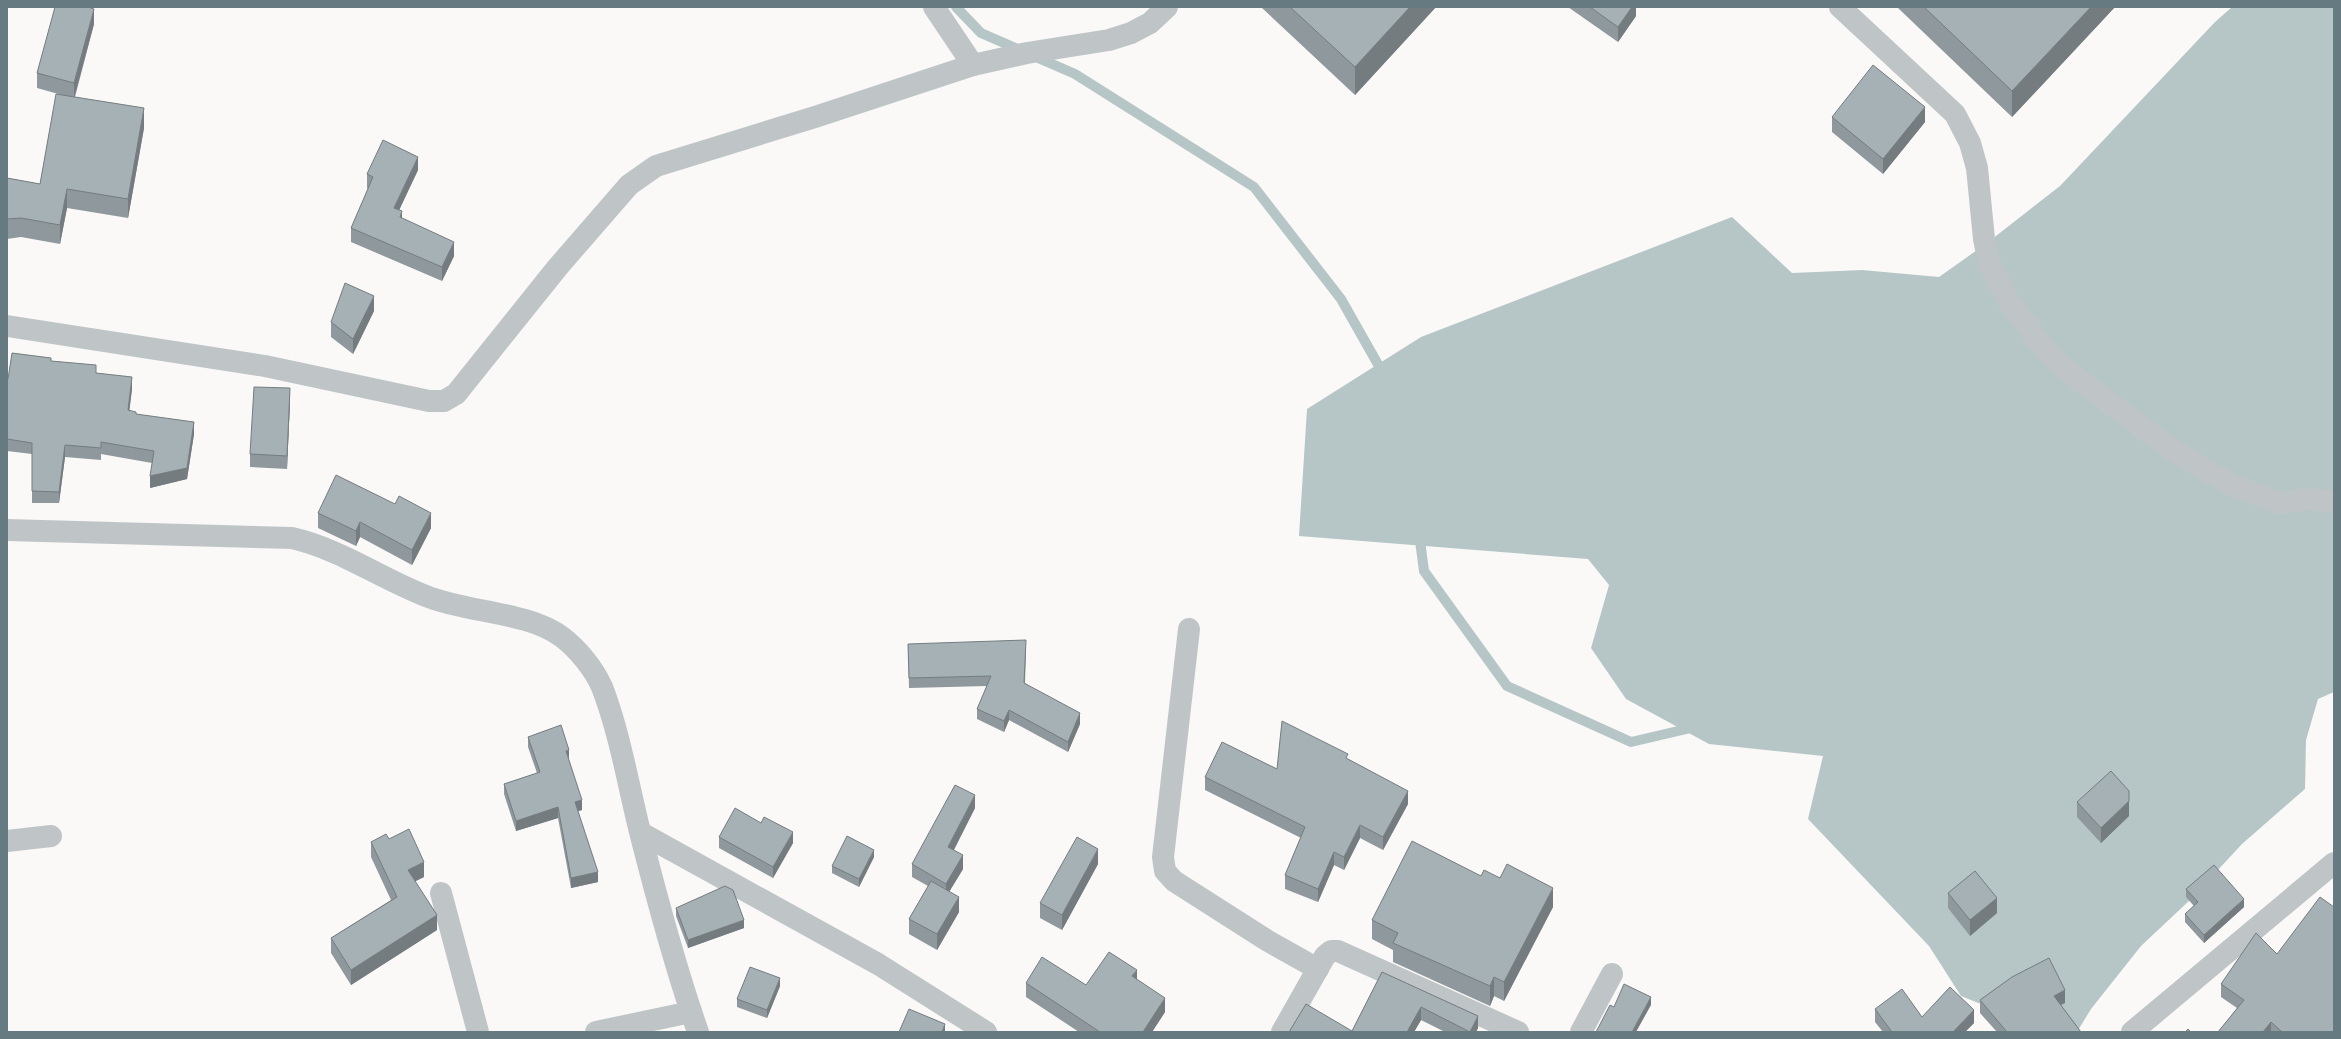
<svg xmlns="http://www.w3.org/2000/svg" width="2341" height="1039" font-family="Manrope,sans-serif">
	<rect width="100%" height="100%" fill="#faf9f8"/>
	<polygon fill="#b6c6c7" points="2232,7 2334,7 2334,692 2318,699 2306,740 2305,789 2242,844 2190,900 2141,946 2091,1009 2077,1032 2050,1032 1961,996 1929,946 1808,819 1823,756 1709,744 1626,699 1591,648 1609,585 1588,559 1299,536 1307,409 1421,337 1732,217 1792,273 1862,270 1939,277 1987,243 2060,186 2215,22"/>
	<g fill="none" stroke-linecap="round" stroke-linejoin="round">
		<g stroke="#b6c6c7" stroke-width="10">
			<polyline points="956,7 981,33 1075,74 1254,187 1341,299 1384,375"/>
			<polyline points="1419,533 1424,571 1507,686 1631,742 1695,727"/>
		</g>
		<g stroke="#bfc5c7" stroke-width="22">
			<polyline points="934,7 973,65"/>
			<polyline points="1840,7 1955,114 1970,143 1977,168 1984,239 1989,263 2010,304 2050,355 2079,380 2171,449 2232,485 2279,503 2309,499 2334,502"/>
			<polyline points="7,326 265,366 429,401 444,401 456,394 557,268 629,185 656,166 815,117 973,65 1027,53 1109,40 1131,33 1150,23 1167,7"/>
			<path d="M 7,530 L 292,538 C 340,549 380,578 426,596 C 467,613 527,611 562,637 C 578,649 594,669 602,687 C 620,734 628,784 640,832 C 657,899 675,967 698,1032"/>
			<polyline points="1189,629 1163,857 1165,871 1174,881 1268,941 1318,969"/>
			<polyline points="641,833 878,964 986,1032"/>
			<polyline points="7,841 51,836"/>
			<polyline points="441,893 478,1032"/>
			<polyline points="596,1032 691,1012"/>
			<polyline points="1282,1032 1325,956 1331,951 1338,951 1518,1032"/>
			<polyline points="1581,1032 1612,974"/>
			<polyline points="2132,1032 2334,863"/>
		</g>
	</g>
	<g fill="#8f989c">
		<polygon points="1261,7 1436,7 1355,95"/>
		<polygon points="1568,7 1636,7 1636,16 1618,42"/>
		<polygon points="1897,7 2115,7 2012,117"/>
		<polygon points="94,24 75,97 144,128 128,218 67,208 60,244 21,237 7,239 7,178 40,184 62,95 37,88 37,73"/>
		<polygon points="1832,117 1925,122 1883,174 1832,132"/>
		<polygon points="418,170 399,210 402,218 454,256 442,281 351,242 351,228 368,189 367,188 367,174"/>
		<polygon points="374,311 353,354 331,337 331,322"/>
		<polygon points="51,361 96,373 132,389 129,411 136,414 194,434 187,479 150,488 152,463 101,454 101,460 65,457 59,503 32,503 32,454 7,451 7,379"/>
		<polygon points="290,401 287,469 250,467 250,454"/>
		<polygon points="318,513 431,528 412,565 360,537 356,546 318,528"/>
		<polygon points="908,644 1026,651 1025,683 1080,724 1068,752 1009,720 1004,732 977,719 977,709 987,686 909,688"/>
		<polygon points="528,737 569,760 582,810 578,811 598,882 571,888 558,818 516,831 504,794 504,784 537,773 528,747"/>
		<polygon points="1348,759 1408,804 1383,850 1360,838 1344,870 1334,865 1318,902 1285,889 1285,875 1301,838 1205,790 1205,777 1277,769"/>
		<polygon points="2077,802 2129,816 2101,843 2077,817"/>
		<polygon points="975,808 954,850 963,869 949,892 959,912 937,950 909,934 909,919 928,886 912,877 912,864"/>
		<polygon points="719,837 793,843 773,878 719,848"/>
		<polygon points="389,839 424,877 415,881 437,930 351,985 331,953 331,938 391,900 371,857 371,842"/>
		<polygon points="874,857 859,887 832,873 832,866"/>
		<polygon points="1098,864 1062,930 1040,918 1040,903"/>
		<polygon points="1481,876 1553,907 1504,1001 1494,996 1490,1006 1393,962 1393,950 1372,939 1372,920"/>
		<polygon points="2186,889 2244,907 2204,943 2185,922 2185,914 2194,906 2186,897"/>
		<polygon points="1948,893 1997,913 1970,936 1948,908"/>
		<polygon points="676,908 744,928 688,948 676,916"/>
		<polygon points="2277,954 2334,1032 2218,1032 2237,1008 2221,997 2221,984"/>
		<polygon points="1382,972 1478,1028 1476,1032 1445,1032 1421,1020 1414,1032 1289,1032 1352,1031"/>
		<polygon points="1137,979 1165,1012 1152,1032 1079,1032 1026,997 1026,983 1086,985"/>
		<polygon points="780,986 767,1018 737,1007 737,999"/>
		<polygon points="1980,1000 2065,1003 2061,1005 2081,1032 1997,1032 1980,1013"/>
		<polygon points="1875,1009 1922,1017 1974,1023 1965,1032 1883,1032 1875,1022"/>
	</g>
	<g fill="#747c7f">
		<polygon points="1410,7 1436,7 1355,95 1355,67"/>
		<polygon points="1632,7 1636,7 1636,16 1618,42 1618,27"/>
		<polygon points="2091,7 2115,7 2012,117 2012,91"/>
		<polygon points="94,9 94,24 74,98 74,83"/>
		<polygon points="1925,107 1925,122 1883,174 1883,159"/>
		<polygon points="144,108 144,128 128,218 128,199"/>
		<polygon points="418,157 418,170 394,221 394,208"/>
		<polygon points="67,189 67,208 60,244 60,225"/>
		<polygon points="402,211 402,225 400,217"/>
		<polygon points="454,242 454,256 442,281 442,267"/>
		<polygon points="374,296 374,311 353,354 353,339"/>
		<polygon points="132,377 132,389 128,422 128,410"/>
		<polygon points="290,388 290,401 287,469 287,456"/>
		<polygon points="194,422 194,434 187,479 150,488 150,476"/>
		<polygon points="65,445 65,457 59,503 59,492"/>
		<polygon points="431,513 431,528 412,565 412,550"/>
		<polygon points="360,522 360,537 356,546 356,531"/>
		<polygon points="1009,710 1009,720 1004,732 1004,721"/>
		<polygon points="1080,713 1080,724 1068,752 1068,742"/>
		<polygon points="569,750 569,760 566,751"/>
		<polygon points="1408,791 1408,804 1383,850 1383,837"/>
		<polygon points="975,795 975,808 948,861 948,847"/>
		<polygon points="582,800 582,810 575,812 575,802"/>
		<polygon points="2129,801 2129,816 2101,843 2101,828"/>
		<polygon points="558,807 558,818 516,831 516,821"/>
		<polygon points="1360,825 1360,838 1344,870 1344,857"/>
		<polygon points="793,832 793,843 773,878 773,867"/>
		<polygon points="1098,849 1098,864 1062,930 1062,915"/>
		<polygon points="874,850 874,857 859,887 859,879"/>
		<polygon points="1334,852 1334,865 1318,902 1318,889"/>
		<polygon points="963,855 963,869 946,897 946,884"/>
		<polygon points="424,862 424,877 408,885 408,870"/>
		<polygon points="598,872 598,882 571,888 571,878"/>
		<polygon points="1553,888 1553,907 1504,1001 1504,982"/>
		<polygon points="959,897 959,912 937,950 937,934"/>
		<polygon points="1997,898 1997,913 1970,936 1970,920"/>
		<polygon points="2244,899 2244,907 2204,943 2204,935"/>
		<polygon points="437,915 437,930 351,985 351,970"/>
		<polygon points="744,920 744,928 688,948 688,940"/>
		<polygon points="1137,970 1137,983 1132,976"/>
		<polygon points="1494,977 1494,996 1490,1006 1490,986"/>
		<polygon points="780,978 780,986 767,1018 767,1010"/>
		<polygon points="2065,990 2065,1003 2054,1008 2054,996"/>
		<polygon points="1651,997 1651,1005 1636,1032 1632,1032"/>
		<polygon points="1165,998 1165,1012 1152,1032 1143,1032"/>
		<polygon points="1421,1007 1421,1020 1414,1032 1407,1032"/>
		<polygon points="1974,1010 1974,1023 1965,1032 1953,1032"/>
		<polygon points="1478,1016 1478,1028 1476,1032 1470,1032"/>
		<polygon points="2271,1022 2271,1032 2263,1032"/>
		<polygon points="945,1024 945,1032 942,1032"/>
	</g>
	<g fill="#a6b1b5" stroke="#747c7f">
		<polygon points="55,7 88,7 94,9 74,83 37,73"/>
		<polygon points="1290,7 1410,7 1355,67"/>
		<polygon points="1590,7 1632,7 1618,27"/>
		<polygon points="1924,7 2091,7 2012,91"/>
		<polygon points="1873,65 1925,107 1883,159 1832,117"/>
		<polygon points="56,94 144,108 128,199 67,189 60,225 21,218 7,219 7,178 40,184"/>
		<polygon points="383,140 418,157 394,208 402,211 400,217 454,242 442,267 351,228 373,177 367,174"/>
		<polygon points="345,283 374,296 353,339 331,322"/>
		<polygon points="12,353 51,358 51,361 96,365 96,373 132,377 128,410 136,412 136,414 194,422 187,468 150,476 154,451 101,442 101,448 65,445 59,492 32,491 32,443 7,439 7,379 8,379"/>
		<polygon points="254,387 290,388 287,456 250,454"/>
		<polygon points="336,475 395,504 399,496 431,513 412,550 360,522 356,531 318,513"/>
		<polygon points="1026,640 1024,683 1080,713 1068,742 1009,710 1004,721 977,709 991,676 909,678 908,644"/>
		<polygon points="1282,721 1348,754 1346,758 1408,791 1383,837 1360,825 1344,857 1334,852 1318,889 1285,875 1305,827 1205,777 1222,742 1277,769"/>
		<polygon points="561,725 569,750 566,751 582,800 575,802 598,872 571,878 558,807 516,821 504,784 540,772 528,737"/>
		<polygon points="2111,771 2129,791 2129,801 2101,828 2077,802"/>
		<polygon points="955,785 975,795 948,847 963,855 946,884 912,864"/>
		<polygon points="735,808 761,823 764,817 793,832 773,867 719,837"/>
		<polygon points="409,829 424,862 408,870 437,915 351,970 331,938 397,897 371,842 386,834 389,839"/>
		<polygon points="847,836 874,850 859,879 832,866"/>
		<polygon points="1077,837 1098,849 1062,915 1040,903"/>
		<polygon points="1412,841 1481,876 1484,870 1500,878 1507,864 1553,888 1504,982 1494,977 1490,986 1393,943 1398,933 1372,920"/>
		<polygon points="2214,865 2244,899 2204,935 2185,914 2198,902 2186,889"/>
		<polygon points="1975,871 1997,898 1970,920 1948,893"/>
		<polygon points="931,881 959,897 937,934 909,919"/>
		<polygon points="725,886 733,890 744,920 688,940 676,908"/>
		<polygon points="2320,897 2334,907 2334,1032 2282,1032 2271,1022 2263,1032 2218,1032 2244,1000 2221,984 2256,933 2277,954"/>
		<polygon points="1109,952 1137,970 1132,976 1165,998 1143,1032 1100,1032 1026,983 1042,957 1086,985"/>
		<polygon points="2049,958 2065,990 2054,996 2081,1032 2007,1032 1980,1000 2012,977"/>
		<polygon points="750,967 780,978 767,1010 737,999"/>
		<polygon points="1382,972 1478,1016 1470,1032 1421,1007 1407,1032 1289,1032 1306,1004 1352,1031"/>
		<polygon points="1624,984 1651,997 1632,1032 1596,1032 1610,1005 1614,1007"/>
		<polygon points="1950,987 1974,1010 1953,1032 1892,1032 1875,1009 1902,989 1922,1017"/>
		<polygon points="909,1009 945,1024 942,1032 899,1032"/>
		<polygon points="2188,1029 2191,1032 2185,1032"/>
	</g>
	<rect width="2341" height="1039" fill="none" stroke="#667a81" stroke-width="16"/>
</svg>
